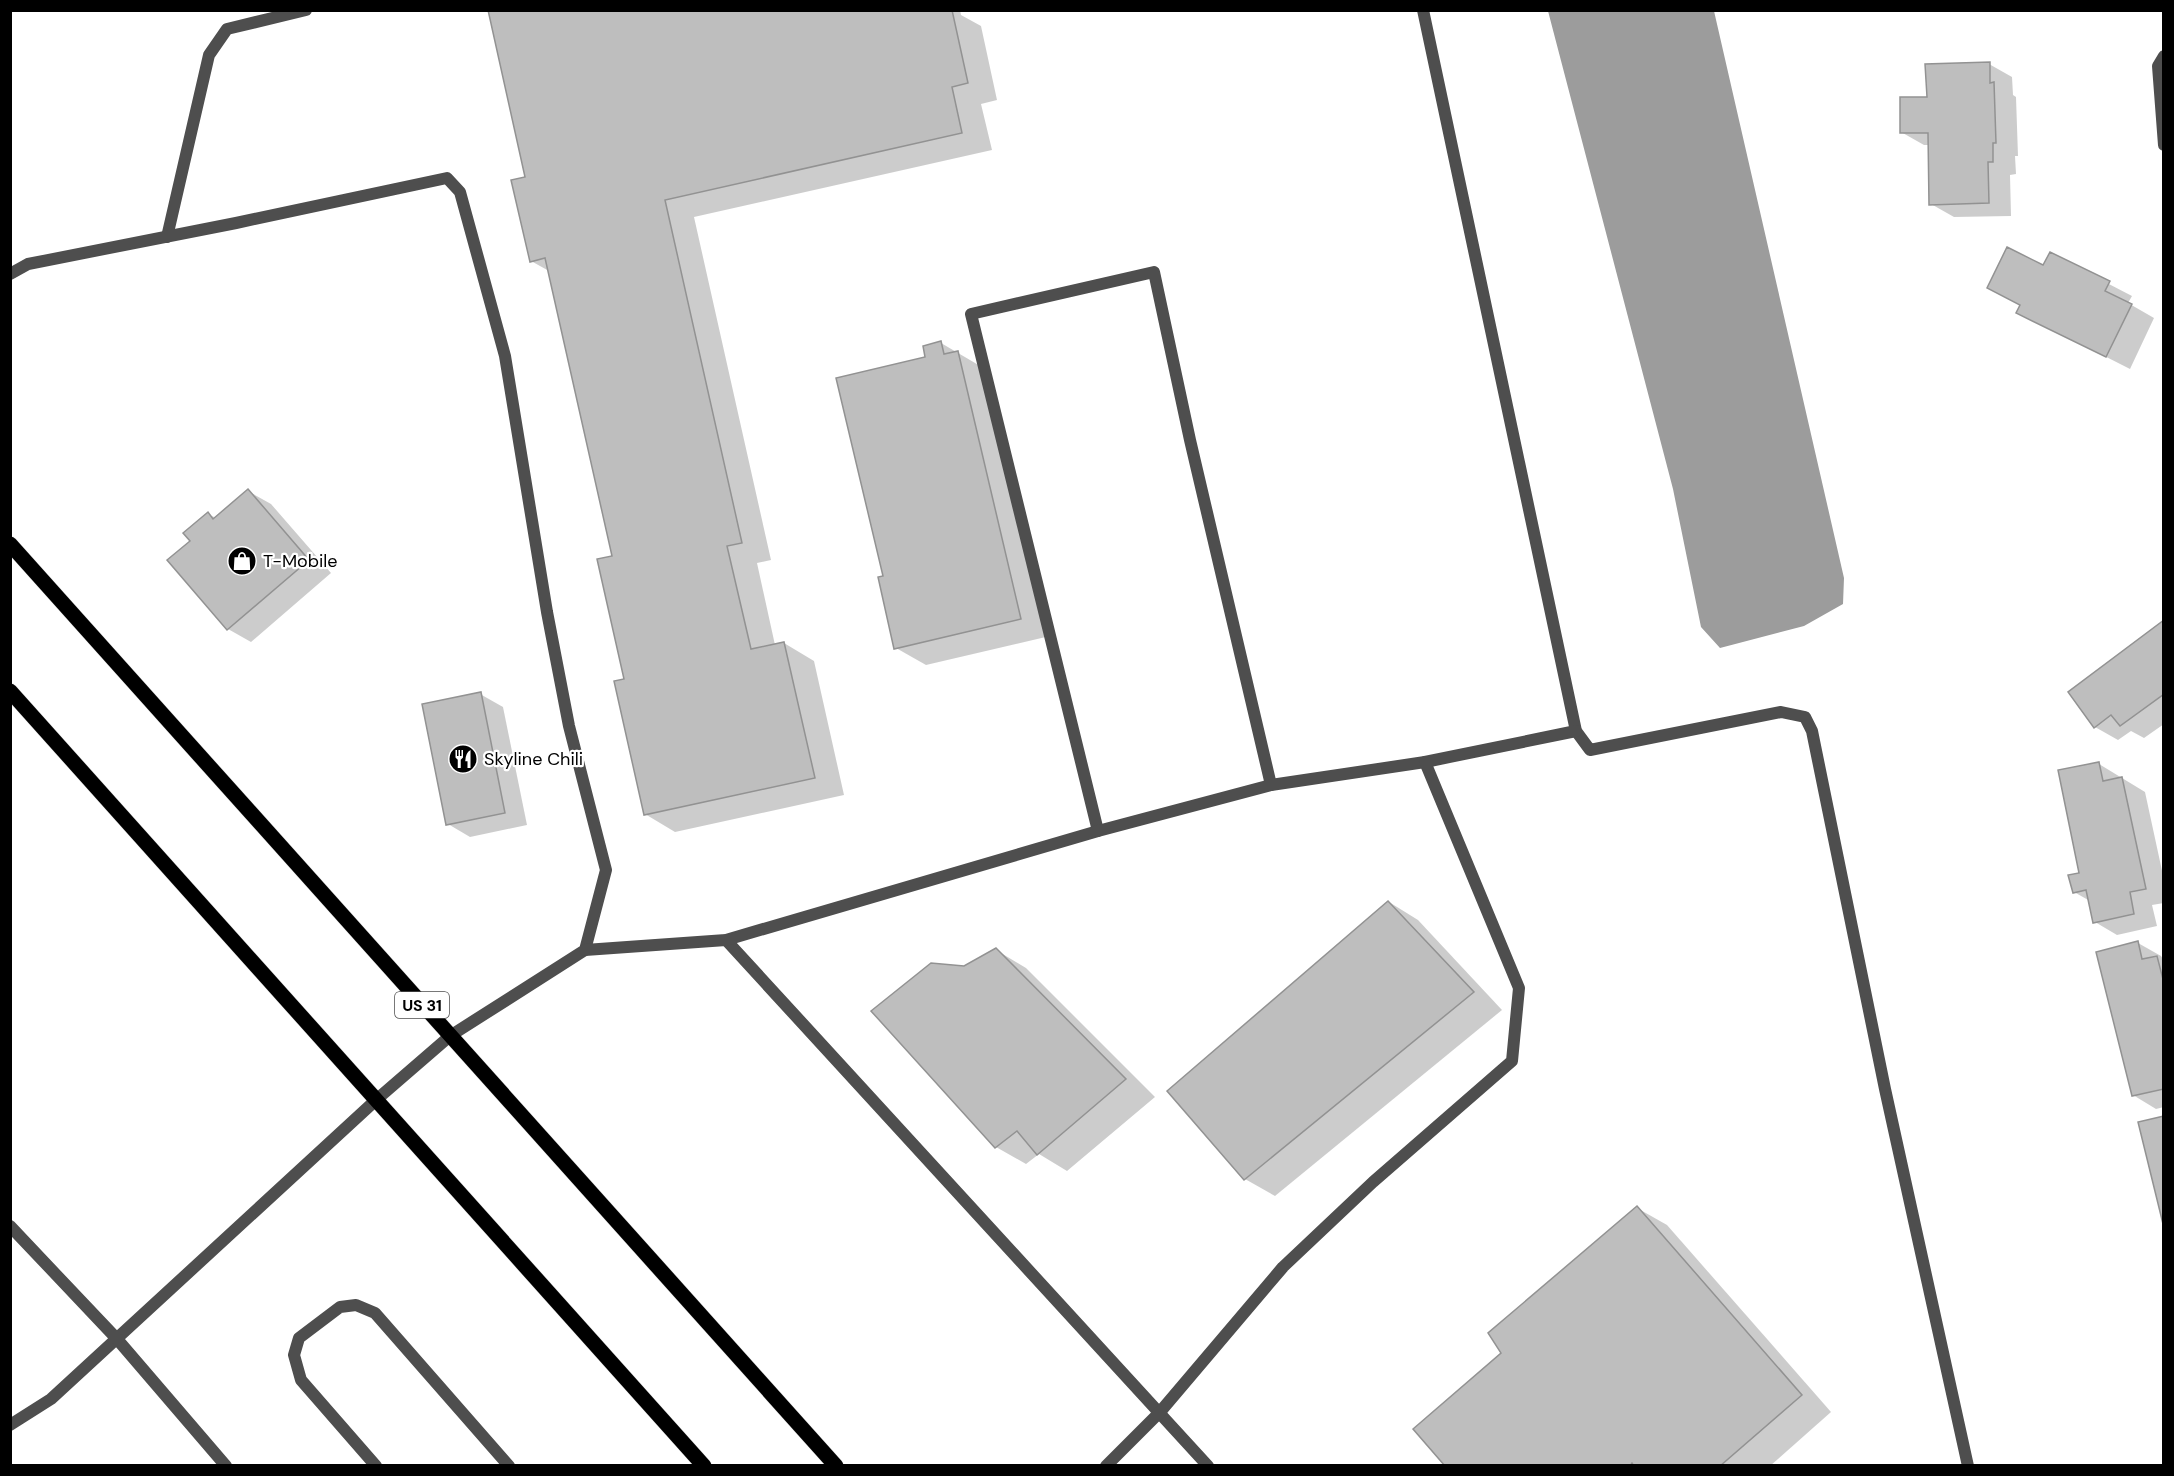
<svg xmlns="http://www.w3.org/2000/svg" width="2174" height="1476" font-family="'DM Sans',sans-serif">
	<rect width="100%" height="100%" fill="#fff"/>
	<polygon fill="#9c9c9c" points="1548,11 1714,11 1844,578 1843,604 1804,626 1720,648 1701,627 1673,489"/>
	<g fill="#0003">
		<polygon points="490,10 960,10 961,15 981,26 997,100 981,104 992,150 694,217 771,560 757,563 775,645 784,643 814,661 844,795 675,832 645,814 626,680 614,557 549,271 531,261 527,178"/>
		<polygon points="2063,10 2087,10 2087,12"/>
		<polygon points="1989,64 2012,77 2013,95 2016,97 2018,156 2015,156 2016,174 2010,175 2011,216 1954,217 1931,204 1929,145 1924,145 1901,132 1928,99"/>
		<polygon points="2051,254 2132,296 2128,303 2154,318 2130,369 2018,312"/>
		<polygon points="941,343 987,370 1050,636 926,665 896,648 884,577 927,358"/>
		<polygon points="248,491 271,504 331,573 251,642 228,629 192,541 208,514 216,518"/>
		<polygon points="2164,622 2164,724 2144,738 2131,731 2118,740 2095,727"/>
		<polygon points="480,694 503,707 527,825 470,837 448,824"/>
		<polygon points="2099,764 2145,792 2164,880 2164,903 2152,905 2157,926 2117,935 2095,922 2090,901 2074,892 2081,874"/>
		<polygon points="1389,902 1418,920 1502,1010 1275,1196 1245,1179"/>
		<polygon points="2138,943 2161,956 2164,961 2164,1107 2156,1109 2133,1095"/>
		<polygon points="996,950 1026,968 1155,1097 1067,1171 1039,1154 1026,1164 996,1147 965,967"/>
		<polygon points="1637,1208 1667,1225 1831,1412 1770,1466 1447,1466 1503,1353"/>
	</g>
	<g fill="#bebebe" stroke="#929292" stroke-width="1.5">
		<polygon points="488,10 952,10 968,83 952,87 962,133 665,200 742,543 727,546 751,649 784,642 815,778 644,815 614,681 624,679 597,559 612,556 545,258 530,262 511,180 525,177"/>
		<polygon points="1990,62 1990,83 1994,82 1996,143 1993,143 1993,162 1988,162 1989,203 1929,205 1928,133 1900,133 1900,97 1927,97 1925,64"/>
		<polygon points="2007,247 2043,265 2050,252 2110,281 2105,291 2132,304 2106,357 2016,313 2020,305 1987,288"/>
		<polygon points="941,341 944,354 958,351 1021,619 894,649 878,577 883,576 836,378 925,357 923,346"/>
		<polygon points="248,489 309,560 227,630 167,560 190,541 183,533 208,512 213,519"/>
		<polygon points="2164,620 2164,694 2120,726 2111,715 2094,728 2068,692"/>
		<polygon points="481,692 505,813 446,825 422,704"/>
		<polygon points="2099,762 2103,781 2122,777 2146,889 2130,892 2134,914 2093,923 2086,890 2073,893 2068,875 2079,873 2058,770"/>
		<polygon points="1388,901 1474,992 1244,1180 1167,1091"/>
		<polygon points="2138,941 2142,959 2157,956 2164,983 2164,1089 2132,1096 2096,952"/>
		<polygon points="996,948 1126,1079 1037,1155 1017,1131 995,1148 871,1011 931,963 964,966"/>
		<polygon points="2164,1116 2164,1228 2138,1122"/>
		<polygon points="1637,1206 1802,1395 1720,1466 1634,1466 1632,1463 1630,1466 1445,1466 1413,1429 1501,1353 1488,1333"/>
	</g>
	<g fill="none" stroke-linecap="round" stroke-linejoin="round">
		<g stroke="#dbdbdb" stroke-width="16">
			<g id="primary">
				<polyline points="10,544 836,1466"/>
				<polyline points="10,691 704,1466"/>
			</g>
		</g>
		<g stroke="#4e4e4e" stroke-width="12">
			<polyline points="1423,10 1576,731 1590,750 1781,712 1805,717 1812,731 1885,1089 1968,1466"/>
			<polyline points="167,237 209,55 227,29 306,10"/>
			<polyline points="10,274 28,264 236,223 447,178 460,192 505,356 547,612 569,726 606,870 585,950 450,1036 376,1100 51,1399 10,1425"/>
			<polyline points="1098,831 971,314 1154,272 1190,440 1271,785"/>
			<polyline points="726,940 1208,1466"/>
			<polyline points="585,950 726,940 1098,831 1271,785 1425,762"/>
			<polyline points="10,1226 117,1339 226,1466"/>
			<polyline points="376,1466 301,1380 294,1355 299,1338 340,1307 356,1305 375,1313 509,1466"/>
			<polyline points="1106,1466 1160,1412 1283,1267 1373,1182 1512,1061 1519,988 1425,762 1576,731"/>
		</g>
		<polyline stroke="#4e4e4e" stroke-width="12" points="2164,56 2158,66 2164,145"/>
		<use href="#primary" stroke="#000" stroke-width="15"/>
	</g>
	<defs>
		<g id="shop-disc" transform="scale(1.5)"><circle r="9.5" fill="#000" stroke="#fff"/><path d="M-5-2.5h2.3a2.7 3.5 0 0 1 5.4 0H5L5.5 6h-11ZM-1.5-2.5h3a1.5 2.3 0 0 0-3 0Z" fill="#fff"/></g>
		<g id="restaurant-disc" transform="scale(1.5)"><circle r="9.5" fill="#000" stroke="#fff"/><path d="M-5-6h1v4h1v-4h1v4h1v-4h1v5L-1.5 .5V6h-2V.5L-5-1ZM5-6V6H3V1.5H1.5Q1.5-4 5-6Z" fill="#fff"/></g>
	</defs>
	<g fill-rule="evenodd">
		<use href="#shop-disc" x="242" y="561"/>
		<use href="#restaurant-disc" x="463" y="759"/>
	</g>
	<g text-anchor="middle" stroke-width="4.5" stroke-linejoin="round" paint-order="stroke">
		<rect fill="#fff" stroke="#4c4c4c" stroke-width="1.5" x="395" y="992" width="54" height="26" rx="4.5"/>
		<g font-size="16" font-weight="bold" fill="#000">
			<text x="422" y="1011">US 31</text>
		</g>
		<g font-size="18" fill="#000" stroke="#fff" text-anchor="start">
			<text x="263" y="567">T-Mobile</text>
			<text x="484" y="765">Skyline Chili</text>
		</g>
	</g>
	<rect width="2174" height="1476" fill="none" stroke="#000000" stroke-width="24"/>
</svg>
